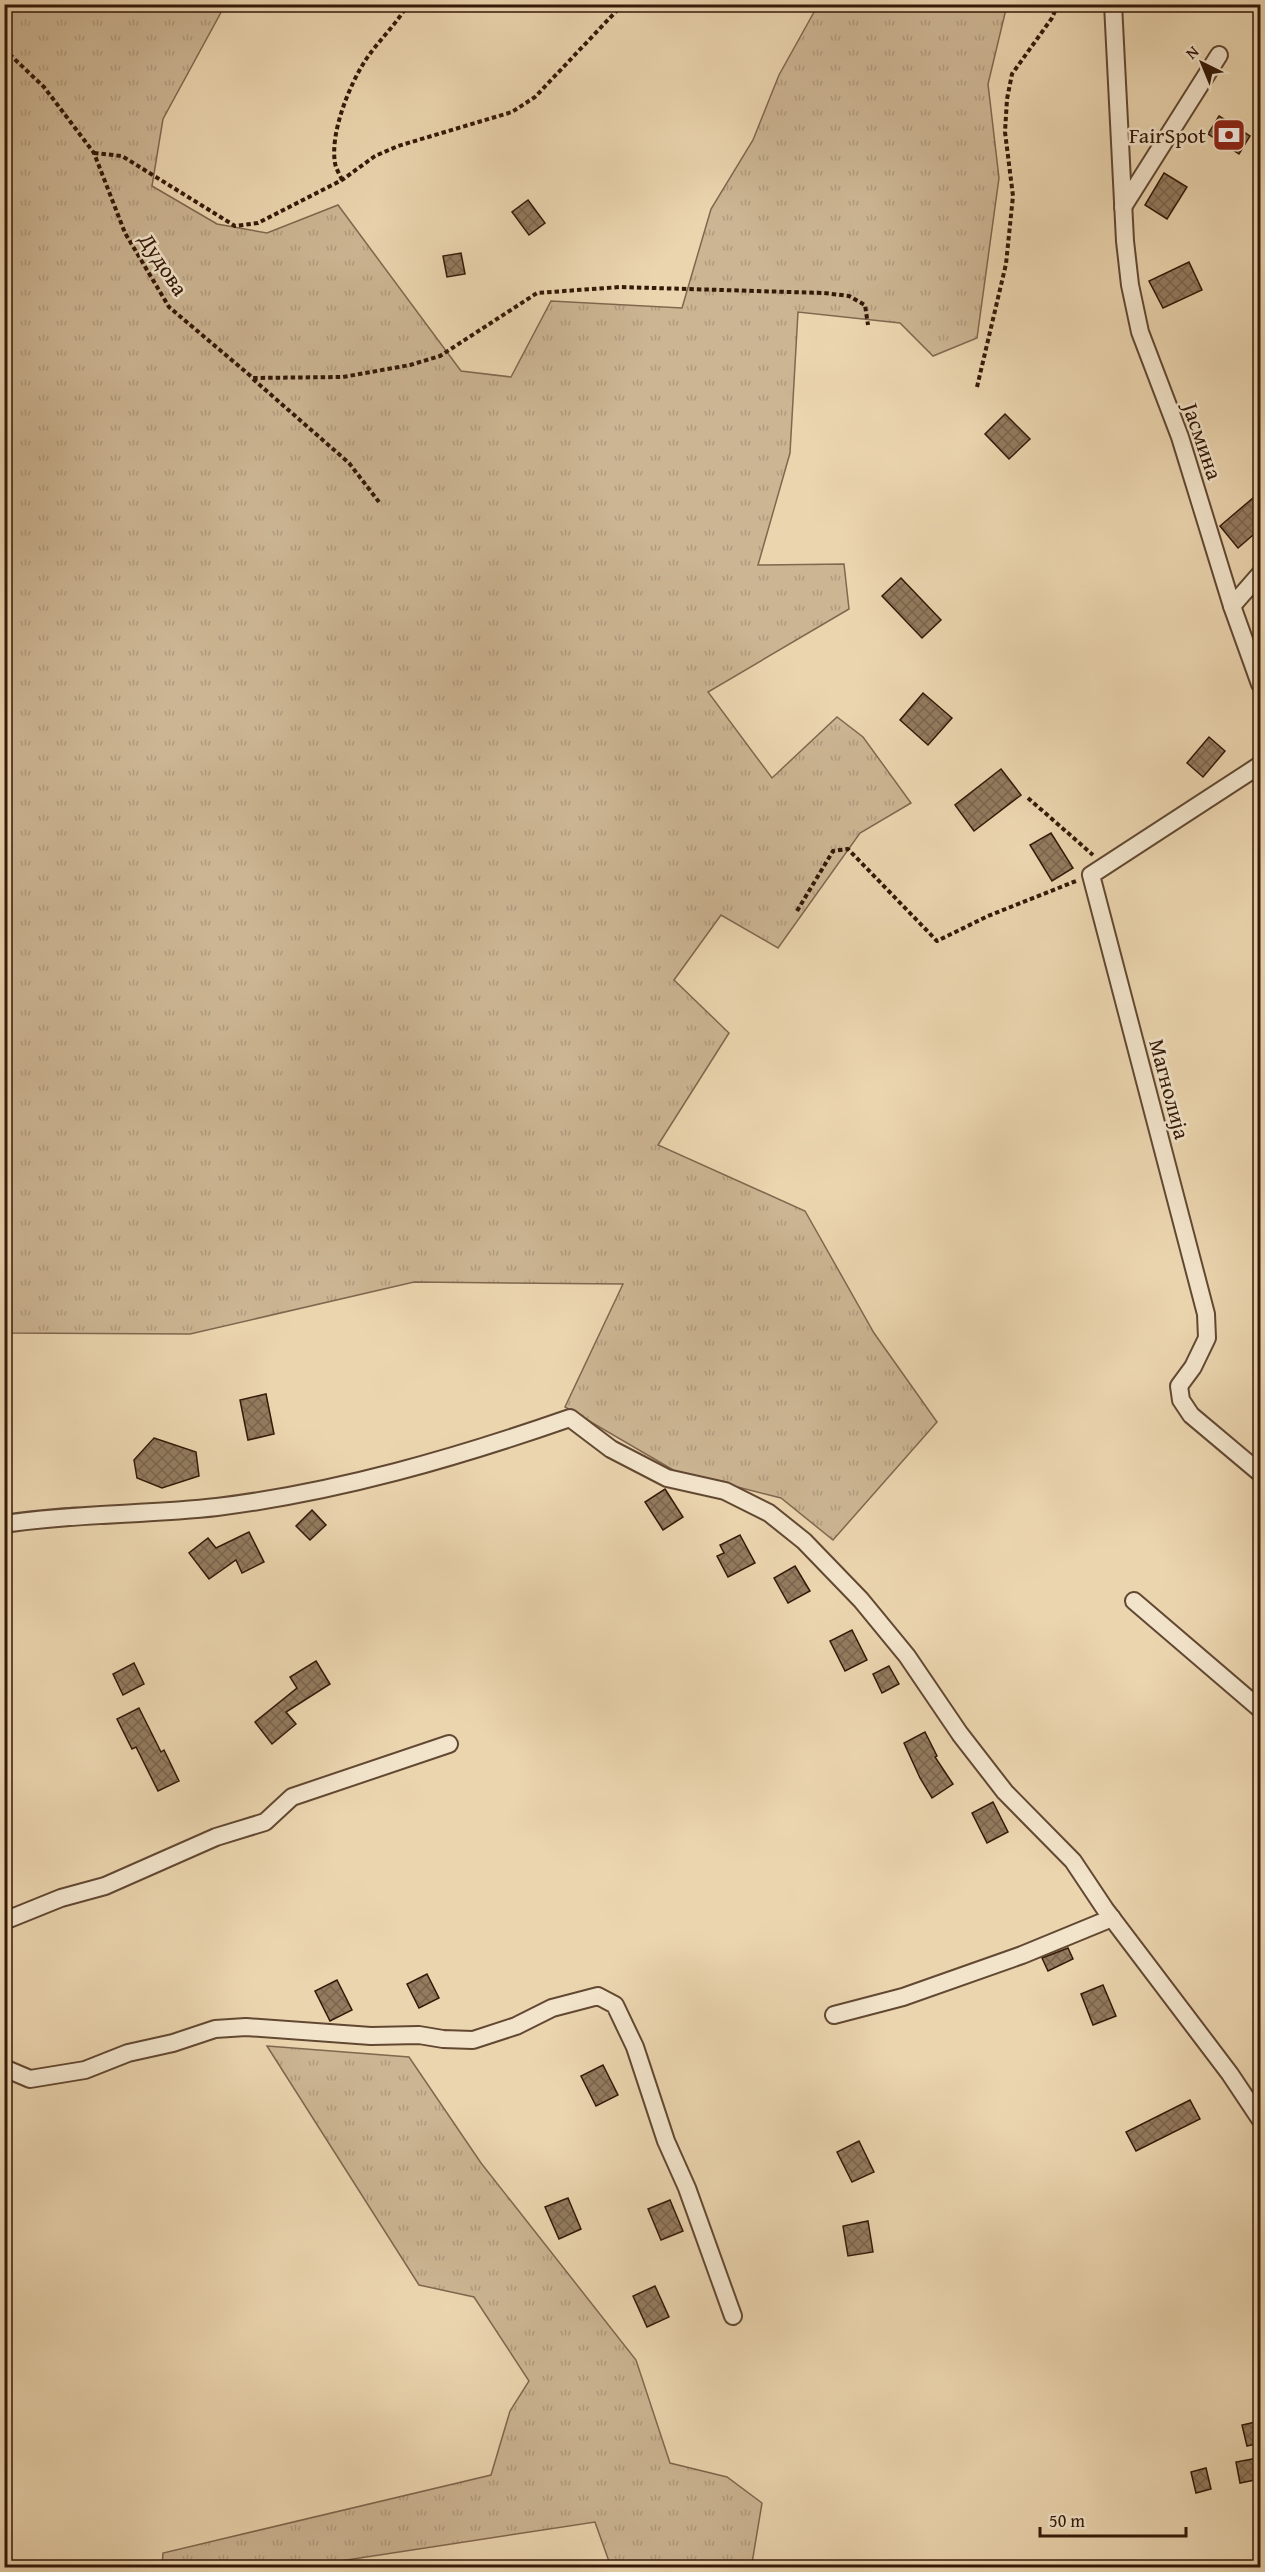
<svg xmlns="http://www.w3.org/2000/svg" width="1265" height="2572" font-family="'Gentium Book Plus',serif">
	<defs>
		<pattern id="grass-tufts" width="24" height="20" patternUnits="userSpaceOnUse" patternTransform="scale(1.5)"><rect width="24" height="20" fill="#ccb593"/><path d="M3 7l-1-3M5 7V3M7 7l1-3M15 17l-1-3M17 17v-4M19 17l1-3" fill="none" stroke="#b09b7d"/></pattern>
		<pattern id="building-cross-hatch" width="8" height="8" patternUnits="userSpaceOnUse" patternTransform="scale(1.5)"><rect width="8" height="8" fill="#937b5f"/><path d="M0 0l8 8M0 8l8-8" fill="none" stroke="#79644c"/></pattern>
	</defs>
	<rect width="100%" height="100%" fill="#ebd5af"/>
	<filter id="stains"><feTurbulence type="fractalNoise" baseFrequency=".00333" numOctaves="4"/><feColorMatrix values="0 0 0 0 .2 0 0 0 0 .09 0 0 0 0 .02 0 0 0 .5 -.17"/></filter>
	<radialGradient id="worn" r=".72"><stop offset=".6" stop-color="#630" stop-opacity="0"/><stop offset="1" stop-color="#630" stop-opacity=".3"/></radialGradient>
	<g fill="url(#grass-tufts)" stroke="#80674e" stroke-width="1.5">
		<polygon points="5,5 225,5 163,119 152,186 217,224 267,233 338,205 461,371 511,377 551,301 682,308 711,209 753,140 779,75 818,5 1007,5 988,84 999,178 977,338 933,356 900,323 798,312 790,453 758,565 844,564 849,609 708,692 772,778 837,717 863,737 911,803 860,833 778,948 721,915 674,980 729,1033 658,1145 805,1211 874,1333 937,1422 833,1540 781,1498 675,1471 565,1407 623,1284 414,1282 190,1334 5,1333"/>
		<polygon points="267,2046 409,2057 481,2163 636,2360 670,2463 727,2477 762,2503 752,2563 745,2568 611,2567 595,2522 301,2567 162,2567 163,2553 491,2475 510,2411 529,2381 474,2297 419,2285"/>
	</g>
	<g fill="url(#building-cross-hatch)" stroke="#341908" stroke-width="1.5">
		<polygon points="1219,116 1250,136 1239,154 1208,134"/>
		<polygon points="1164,173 1187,187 1167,219 1145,205"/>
		<polygon points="528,200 545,223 529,235 512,212"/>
		<polygon points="461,253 465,274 447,277 443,256"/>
		<polygon points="1189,262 1202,290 1163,308 1149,281"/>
		<polygon points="1005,414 1030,439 1009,459 985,434"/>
		<polygon points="1260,492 1260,529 1238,548 1220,526"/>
		<polygon points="901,578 941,620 922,638 882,596"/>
		<polygon points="923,693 952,718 928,745 900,720"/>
		<polygon points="1209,737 1225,751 1203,777 1187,763"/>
		<polygon points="1001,769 1021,795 974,831 955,805"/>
		<polygon points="1051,833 1073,868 1052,881 1030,845"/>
		<polygon points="266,1394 274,1434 248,1440 240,1400"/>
		<polygon points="154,1438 196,1452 199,1476 162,1488 137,1478 134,1460"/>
		<polygon points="665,1489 683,1517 663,1530 645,1502"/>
		<polygon points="312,1510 326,1525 310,1540 296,1526"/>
		<polygon points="249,1532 264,1562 242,1573 236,1560 209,1579 189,1553 208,1538 216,1548"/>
		<polygon points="740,1535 755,1563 728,1577 717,1556 724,1553 720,1545"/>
		<polygon points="795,1566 810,1591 788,1603 774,1578"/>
		<polygon points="852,1630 867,1660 845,1671 830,1641"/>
		<polygon points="316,1661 330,1684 286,1712 296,1724 272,1744 255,1722 297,1688 290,1677"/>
		<polygon points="134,1663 144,1684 123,1695 113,1674"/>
		<polygon points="889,1666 899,1684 882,1693 873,1674"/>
		<polygon points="139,1708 161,1752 164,1750 179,1781 158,1791 136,1747 132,1749 117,1719"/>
		<polygon points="925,1732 937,1756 935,1757 953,1784 932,1798 920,1778 904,1743"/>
		<polygon points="993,1802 1008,1832 987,1843 972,1813"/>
		<polygon points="1068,1948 1073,1959 1048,1971 1042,1958"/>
		<polygon points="427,1974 439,1998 419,2008 407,1984"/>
		<polygon points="337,1980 352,2010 330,2021 315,1991"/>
		<polygon points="1103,1985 1116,2016 1093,2025 1081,1994"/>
		<polygon points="603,2065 618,2095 596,2106 581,2076"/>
		<polygon points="1190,2100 1200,2119 1136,2151 1126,2132"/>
		<polygon points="859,2141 874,2172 852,2182 837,2152"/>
		<polygon points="568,2198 581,2229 559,2239 545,2207"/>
		<polygon points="670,2200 683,2231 661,2240 648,2209"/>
		<polygon points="868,2221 873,2252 848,2256 843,2226"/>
		<polygon points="655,2286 669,2317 647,2327 633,2296"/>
		<polygon points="1260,2421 1260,2443 1247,2446 1242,2425"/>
		<polygon points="1258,2458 1260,2479 1240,2483 1236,2462"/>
		<polygon points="1206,2468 1211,2489 1196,2493 1191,2472"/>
	</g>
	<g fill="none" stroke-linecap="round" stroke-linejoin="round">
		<g stroke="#624832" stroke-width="20">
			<g id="street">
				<polyline points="1113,4 1125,241 1130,285 1140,332 1180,437 1232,606 1260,684"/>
				<polyline points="1123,207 1219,55"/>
				<polyline points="1232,606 1260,574"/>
				<polyline points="1260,765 1091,875 1206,1314 1207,1338 1193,1367 1179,1386 1181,1400 1191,1415 1260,1473"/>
				<path d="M 4,1524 C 75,1513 147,1515 217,1507 C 338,1492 455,1458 570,1418 L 611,1449 L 667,1478 L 725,1491 L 769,1513 L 804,1541 L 861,1600 L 907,1656 L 960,1734 L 1005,1792 L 1073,1861 L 1105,1909 L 1230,2074 L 1260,2119"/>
				<polyline points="1134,1601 1260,1709"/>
				<polyline points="4,1921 61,1898 105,1886 216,1837 265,1822 292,1797 449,1744"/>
				<polyline points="834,2015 903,1997 1022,1955 1112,1918"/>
				<polyline points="4,2068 30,2079 85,2070 128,2053 173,2043 215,2029 246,2027 371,2036 419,2035 443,2039 473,2040 516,2026 552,2008 598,1996 615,2005 635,2047 666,2141 687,2188 733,2316"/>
			</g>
		</g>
		<g stroke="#341908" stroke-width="4" stroke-dasharray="4.5 3" stroke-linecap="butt">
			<polyline points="4,49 44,87 94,153 125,233 169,307 253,378 343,377 410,365 440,356 537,293 620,287 824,293 849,296 865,305 868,325"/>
			<polyline points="94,153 122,156 235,226 258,223 342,180 375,156 398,146 512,112 535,97 623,4"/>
			<path d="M 342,180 C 340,175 336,169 335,163 C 330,133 349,86 365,61 C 378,41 396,25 408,4"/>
			<polyline points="253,379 349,463 379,502"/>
			<polyline points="977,387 1006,264 1013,196 1005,132 1007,99 1012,74 1052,18 1058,4"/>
			<polyline points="1028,798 1093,855"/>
			<polyline points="797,911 833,851 848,849 937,941 988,916 1076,881"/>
		</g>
		<use href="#street" stroke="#f2e4cb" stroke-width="16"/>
	</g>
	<defs>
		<g id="bank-square" transform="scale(1.725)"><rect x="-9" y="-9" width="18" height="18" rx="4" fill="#8f2418" stroke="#f2e4cb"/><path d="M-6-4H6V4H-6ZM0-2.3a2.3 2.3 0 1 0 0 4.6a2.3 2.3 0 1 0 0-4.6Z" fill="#fff"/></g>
	</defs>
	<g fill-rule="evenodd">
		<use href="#bank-square" x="1229" y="135"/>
	</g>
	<g text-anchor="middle" stroke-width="5" stroke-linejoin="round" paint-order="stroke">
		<g font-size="22" fill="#341908" stroke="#f2e4cb" text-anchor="end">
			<text x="1206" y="143">FairSpot</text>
		</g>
		<g font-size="22" fill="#341908" stroke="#f2e4cb">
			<text transform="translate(164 264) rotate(57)" y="8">Дудова</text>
			<text transform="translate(1203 441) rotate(71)" y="8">Јасмина</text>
			<text transform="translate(1170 1089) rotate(75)" y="8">Магнолија</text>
		</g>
	</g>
	<rect width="1265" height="2572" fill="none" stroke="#ebd5af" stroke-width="24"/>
	<rect x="6" y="6" width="1253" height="2560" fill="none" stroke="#341908" stroke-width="3"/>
	<rect x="12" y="12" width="1241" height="2548" fill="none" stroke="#341908" stroke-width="1.5"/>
	<g transform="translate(1202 63) rotate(317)" stroke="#f2e4cb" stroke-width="4.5" paint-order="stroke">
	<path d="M0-4.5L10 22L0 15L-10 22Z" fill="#341908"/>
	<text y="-9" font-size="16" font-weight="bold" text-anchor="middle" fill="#341908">N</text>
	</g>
	<path d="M1040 2527v9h146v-9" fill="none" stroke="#341908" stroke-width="3"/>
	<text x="1049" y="2527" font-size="18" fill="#341908" stroke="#f2e4cb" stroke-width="4.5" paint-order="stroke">50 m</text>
	<rect width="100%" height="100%" filter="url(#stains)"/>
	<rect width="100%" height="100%" fill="url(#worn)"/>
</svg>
